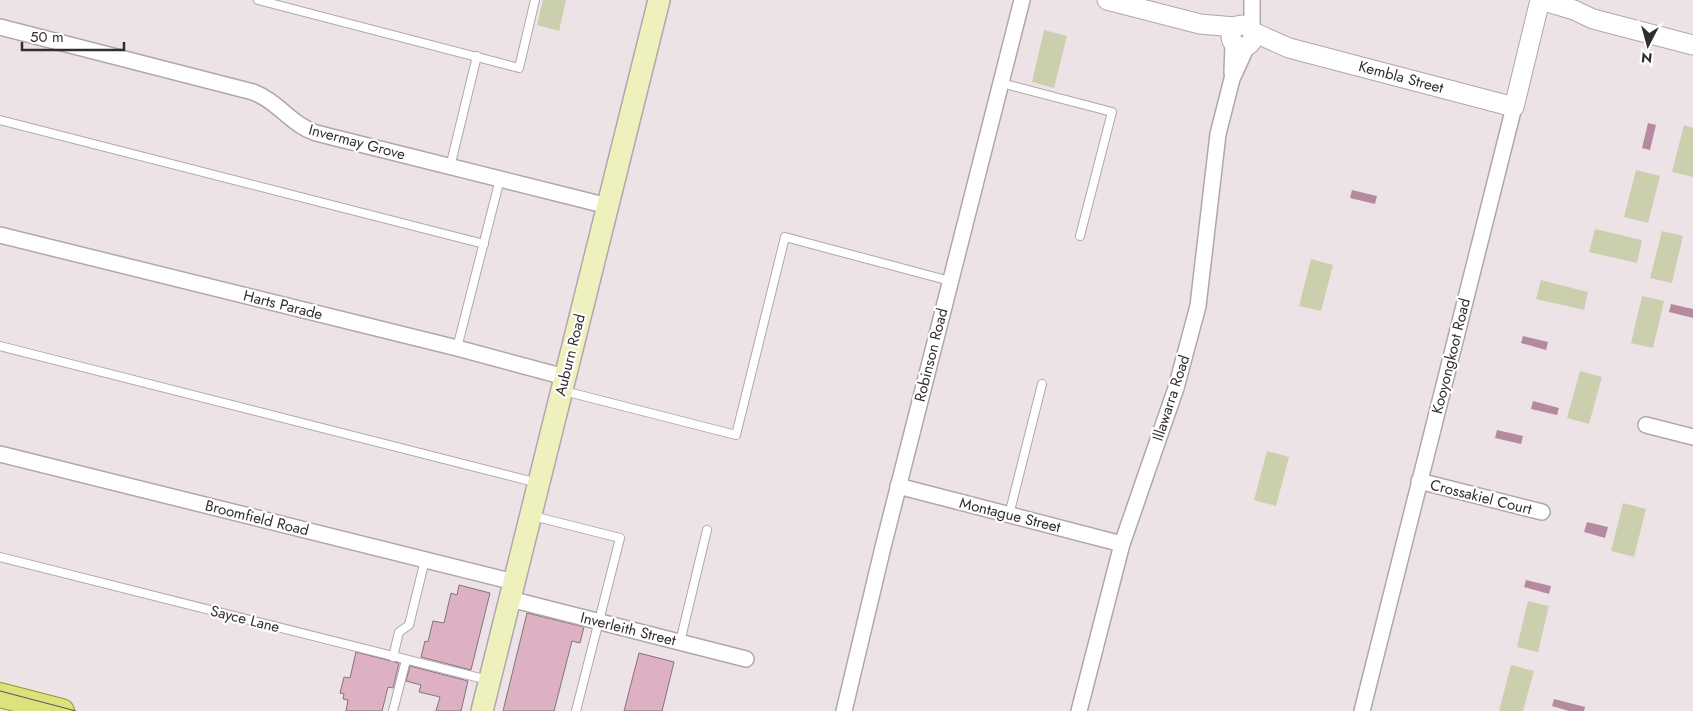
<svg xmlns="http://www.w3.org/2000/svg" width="1693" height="711" font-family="Jost,sans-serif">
	<rect width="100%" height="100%" fill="#ede3e7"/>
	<g fill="#cbcfae">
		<polygon points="543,0 566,0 559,31 537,25"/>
		<polygon points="1044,30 1067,36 1054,88 1032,82"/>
		<polygon points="1684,125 1693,128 1693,177 1672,172"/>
		<polygon points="1636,170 1660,176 1648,223 1624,217"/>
		<polygon points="1595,229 1642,240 1637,263 1589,252"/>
		<polygon points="1662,231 1683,236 1672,283 1650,278"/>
		<polygon points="1311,259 1333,265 1321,311 1299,306"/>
		<polygon points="1541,280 1588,292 1584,310 1536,299"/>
		<polygon points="1642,296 1664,301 1653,348 1631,343"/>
		<polygon points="1580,371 1602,377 1589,424 1567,418"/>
		<polygon points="1267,451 1289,457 1276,506 1254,500"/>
		<polygon points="1623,503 1646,509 1634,557 1611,551"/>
		<polygon points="1528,601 1549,606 1538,652 1517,647"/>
		<polygon points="1511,665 1534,671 1523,711 1499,711"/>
	</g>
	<g fill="#b58a9e">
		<polygon points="1648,123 1656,125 1650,150 1642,148"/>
		<polygon points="1352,190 1377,196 1375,204 1350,198"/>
		<polygon points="1671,304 1693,309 1693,318 1669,312"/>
		<polygon points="1523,336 1548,342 1546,350 1521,343"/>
		<polygon points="1533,401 1559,408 1557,415 1531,409"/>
		<polygon points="1497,430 1523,436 1521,444 1495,438"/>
		<polygon points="1587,522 1608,527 1605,538 1584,532"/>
		<polygon points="1526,580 1551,586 1549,594 1524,587"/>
		<polygon points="1554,699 1585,707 1584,711 1569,711 1552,706"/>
	</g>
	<g fill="#deb0c4" stroke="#7f767a">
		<polygon points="459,585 490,593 471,670 421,657 425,641 428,642 433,621 444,623 451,593 457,595"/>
		<polygon points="527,613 584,627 580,643 572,641 554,711 503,711"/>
		<polygon points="356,652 399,663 393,688 388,687 382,711 346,711 348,700 343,699 344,694 340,693 344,677 350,678"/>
		<polygon points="639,653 674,662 662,711 624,711"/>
		<polygon points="410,666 468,681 461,711 436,711 440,697 419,692 421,685 406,681"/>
	</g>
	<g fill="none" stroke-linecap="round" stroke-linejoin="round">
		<g stroke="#b1a7ab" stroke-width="10">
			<g id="service">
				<polyline points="258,0 519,68 535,0"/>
				<polyline points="1001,83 1112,112 1080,236"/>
				<polyline points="0,120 484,244"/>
				<polyline points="450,167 477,56"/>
				<polyline points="0,346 538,483"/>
				<polyline points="457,348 500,179"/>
				<polyline points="564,391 736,435 785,237 950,281"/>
				<polyline points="1009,515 1042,384"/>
				<polyline points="533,516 620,538 576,711"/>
				<polyline points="0,557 488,680"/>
				<polyline points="680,642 707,530"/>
				<polyline points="393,657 399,632 409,625 425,560"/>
				<polyline points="393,711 406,660"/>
			</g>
		</g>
		<g stroke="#b1a7ab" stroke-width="18">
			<g id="minor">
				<path d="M 0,27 L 253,92 C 279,102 290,124 316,133 L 608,206"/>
				<polyline points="1252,30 1252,0"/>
				<polyline points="1232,73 1233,43"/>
				<polyline points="0,235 457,348 565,377"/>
				<polyline points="1646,425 1693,437"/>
				<polyline points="0,454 514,582"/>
				<polyline points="1419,481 1542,512"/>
				<polyline points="898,486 1122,544"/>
				<polyline points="510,599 746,659"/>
				<polyline points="844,711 883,547 1022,0"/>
				<polyline points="1079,711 1122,544 1176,388 1198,306 1218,134 1232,79 1247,46"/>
				<polyline points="1362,711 1514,107"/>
			</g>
		</g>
		<g stroke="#b1a7ab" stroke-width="21">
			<g id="tertiary">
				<polyline points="1107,0 1200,24 1235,27"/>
				<circle cx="1242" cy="36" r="11"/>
				<polyline points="1253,32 1289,48 1514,107 1540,0 1574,10 1593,19 1693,45"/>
			</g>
		</g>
		<g stroke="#b1a7ab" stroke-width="24">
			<polyline id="secondary" points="482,711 659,0"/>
		</g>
		<g stroke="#939729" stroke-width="26">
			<polyline id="primary" points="0,695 62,711"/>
		</g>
		<use href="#service" stroke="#fff" stroke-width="8"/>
		<use href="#minor" stroke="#fff" stroke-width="15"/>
		<use href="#tertiary" stroke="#fff" stroke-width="19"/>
		<use href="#secondary" stroke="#eef1be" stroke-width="21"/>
		<use href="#primary" stroke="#dde27c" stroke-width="24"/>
		<polyline stroke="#575255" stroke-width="1" points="0,691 76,711"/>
	</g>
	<g text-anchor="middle" stroke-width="4.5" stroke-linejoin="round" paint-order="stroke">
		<g font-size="15" fill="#322e30" stroke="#fff">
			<text transform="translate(1401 77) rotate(15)" y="5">Kembla Street</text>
			<text transform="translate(357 142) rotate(15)" y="5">Invermay Grove</text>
			<text transform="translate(283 305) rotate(14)" y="5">Harts Parade</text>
			<text transform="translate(570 355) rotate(-76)" y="5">Auburn Road</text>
			<text transform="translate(931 355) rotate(-76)" y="5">Robinson Road</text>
			<text transform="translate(1451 356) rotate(-76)" y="5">Kooyongkoot Road</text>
			<text transform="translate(1171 398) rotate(-72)" y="5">Illawarra Road</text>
			<text transform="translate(1481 497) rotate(14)" y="5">Crossakiel Court</text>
			<text transform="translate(1010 515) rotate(14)" y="5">Montague Street</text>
			<text transform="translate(257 518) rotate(14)" y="5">Broomfield Road</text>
			<text transform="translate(245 619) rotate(14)" y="5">Sayce Lane</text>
			<text transform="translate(628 629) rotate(14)" y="5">Inverleith Street</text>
		</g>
	</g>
	<g transform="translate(1648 45) rotate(186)" stroke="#ffffff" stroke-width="4" paint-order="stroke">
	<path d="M0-4L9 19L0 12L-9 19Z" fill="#322e30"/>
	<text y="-8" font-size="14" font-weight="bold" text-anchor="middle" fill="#322e30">N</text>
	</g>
	<path d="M22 42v8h102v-8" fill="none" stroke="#322e30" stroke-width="2.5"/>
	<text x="30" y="42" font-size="15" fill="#322e30" stroke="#ffffff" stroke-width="4" paint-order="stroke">50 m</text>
</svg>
